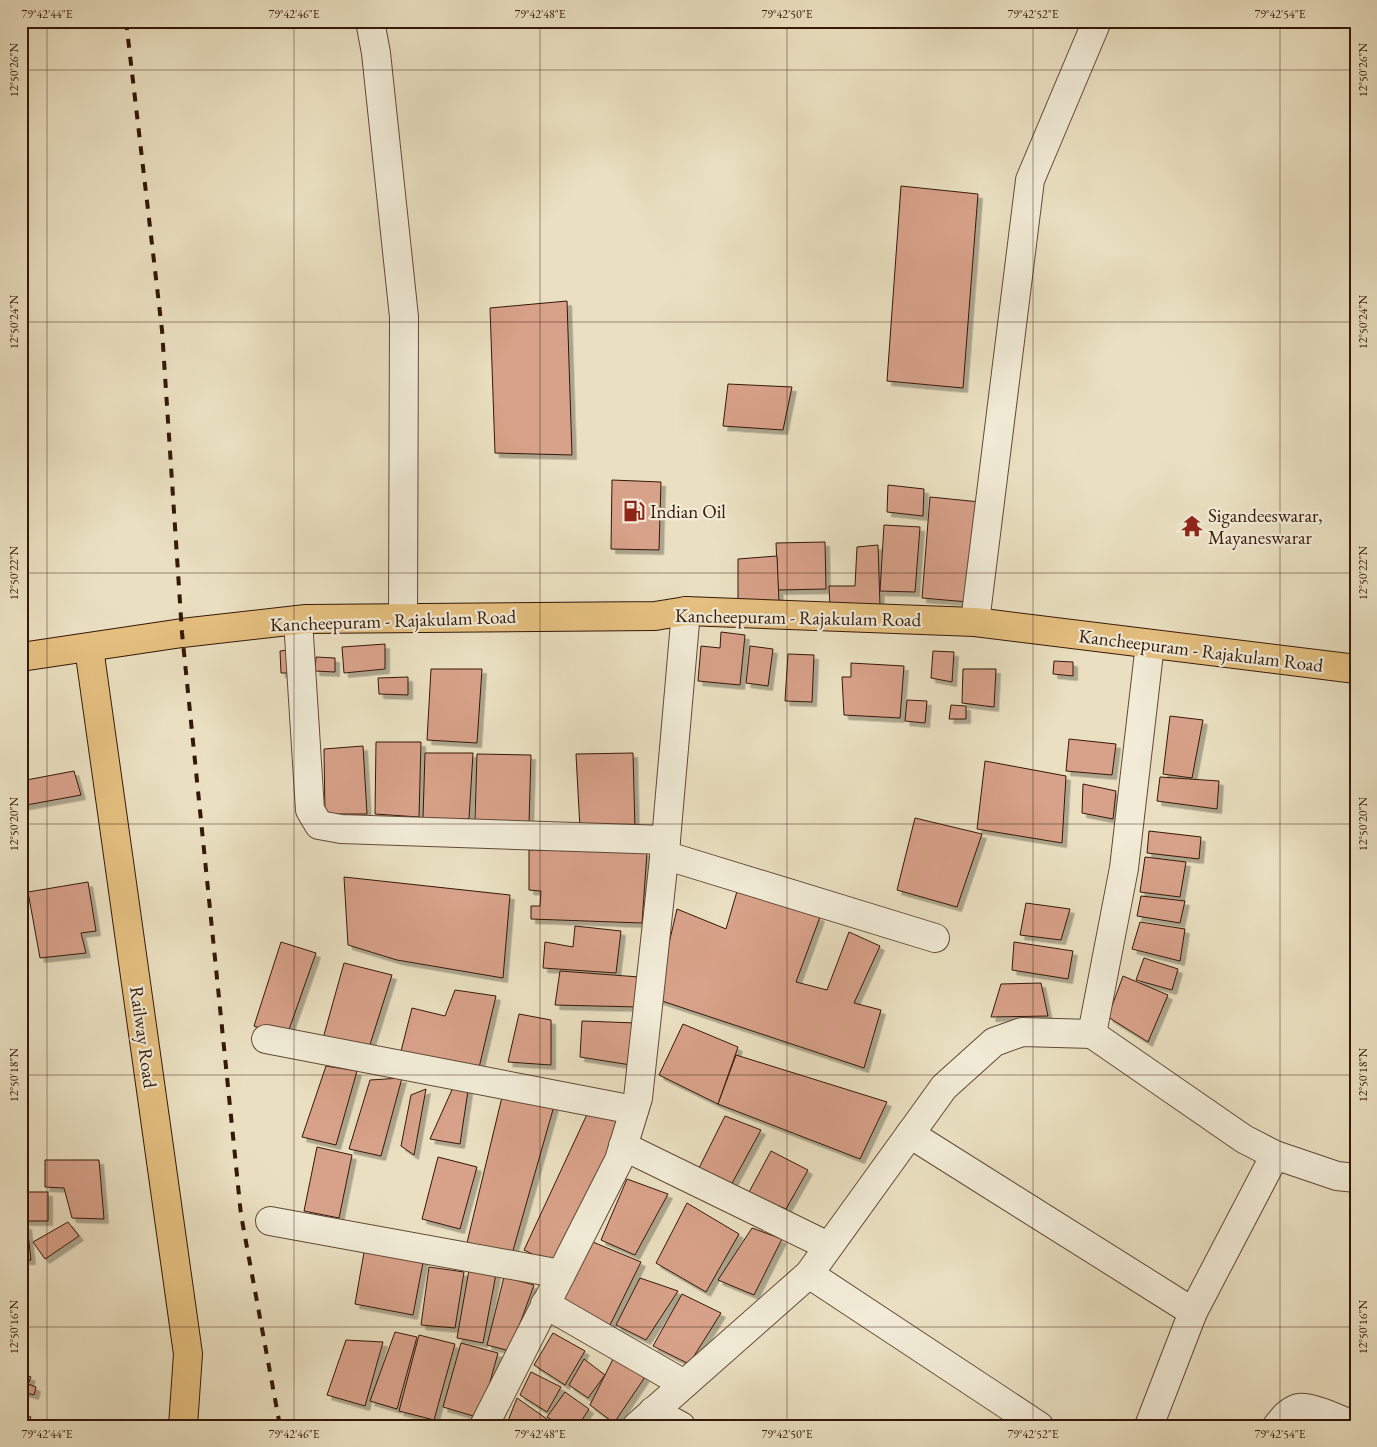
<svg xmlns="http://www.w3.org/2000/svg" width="1377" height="1447" font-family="'EB Garamond',serif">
	<defs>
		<filter id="shadow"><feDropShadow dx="4.5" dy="4.5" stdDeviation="0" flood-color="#0004"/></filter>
	</defs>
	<rect width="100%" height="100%" fill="#eae0c1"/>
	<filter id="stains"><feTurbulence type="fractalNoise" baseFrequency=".004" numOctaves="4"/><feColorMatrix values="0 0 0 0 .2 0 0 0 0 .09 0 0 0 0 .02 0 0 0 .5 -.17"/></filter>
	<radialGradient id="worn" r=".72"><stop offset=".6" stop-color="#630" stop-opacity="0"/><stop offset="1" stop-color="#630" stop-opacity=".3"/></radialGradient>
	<g fill="#d8a189" stroke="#351808" filter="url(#shadow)">
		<polygon points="21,21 52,21 21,24"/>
		<polygon points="901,186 978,194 963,388 887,381"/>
		<polygon points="567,301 572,455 495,453 490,308"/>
		<polygon points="728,384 792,387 783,430 723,426"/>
		<polygon points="612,480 661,482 659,550 611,549"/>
		<polygon points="888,485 924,489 923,516 887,512"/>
		<polygon points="930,497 980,502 968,602 922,598"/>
		<polygon points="884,525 920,527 915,592 880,591"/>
		<polygon points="825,542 826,589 778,590 776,543"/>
		<polygon points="878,545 880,606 830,607 829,586 855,586 857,547"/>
		<polygon points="777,556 779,602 738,600 738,559"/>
		<polygon points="721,632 745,635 740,685 698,681 701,646 720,648"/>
		<polygon points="385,644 385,669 344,673 342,647"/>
		<polygon points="750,646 773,649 768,686 746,683"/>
		<polygon points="297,649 297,673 281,673 280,651"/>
		<polygon points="933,651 954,652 952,682 931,678"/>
		<polygon points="788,654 814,655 812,702 785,701"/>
		<polygon points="316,657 335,658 335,672 315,671"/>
		<polygon points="1054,661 1073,662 1073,676 1053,674"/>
		<polygon points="851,663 904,666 900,718 844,715 842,677 851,677"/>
		<polygon points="431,669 482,669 477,743 427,740"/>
		<polygon points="963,669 996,669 994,707 962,703"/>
		<polygon points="408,677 408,695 379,694 378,678"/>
		<polygon points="907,700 927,701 925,723 905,721"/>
		<polygon points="951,705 966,706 966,719 949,719"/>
		<polygon points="1170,716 1203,720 1192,778 1163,774"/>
		<polygon points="1069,739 1116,744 1112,775 1066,771"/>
		<polygon points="376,742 421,742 419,817 375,814"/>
		<polygon points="363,746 367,814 325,814 324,749"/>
		<polygon points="425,753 473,753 469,819 423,818"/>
		<polygon points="633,753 635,830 580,829 576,754"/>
		<polygon points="477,754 531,755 529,823 475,820"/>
		<polygon points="985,761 1066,776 1062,843 977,829"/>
		<polygon points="74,771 81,795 21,806 21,781"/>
		<polygon points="1160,777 1219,781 1217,809 1157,801"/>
		<polygon points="1083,784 1116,791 1113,819 1082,813"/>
		<polygon points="915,818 982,834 957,907 897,890"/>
		<polygon points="1149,831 1201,837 1199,859 1147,853"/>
		<polygon points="529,850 647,852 642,923 531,919 531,906 540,906 541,891 529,890"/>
		<polygon points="1145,857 1186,862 1180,897 1140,892"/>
		<polygon points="344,877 510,895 503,978 397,960 348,945"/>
		<polygon points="88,882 96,931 81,933 86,953 40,958 28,892"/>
		<polygon points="738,888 820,917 796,982 827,990 849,932 880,946 854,1003 881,1010 864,1068 656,999 677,909 726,929"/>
		<polygon points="1141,896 1185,901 1180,923 1137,916"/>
		<polygon points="1026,903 1070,909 1061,940 1020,935"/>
		<polygon points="1140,922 1185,929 1180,961 1132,949"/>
		<polygon points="575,926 621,931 616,973 543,968 545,942 573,947"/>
		<polygon points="281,942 316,953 286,1038 254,1026"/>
		<polygon points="1014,942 1073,951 1068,979 1012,970"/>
		<polygon points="1144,958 1178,969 1172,990 1136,980"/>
		<polygon points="344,963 392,975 367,1054 322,1042"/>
		<polygon points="560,971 639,977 638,1007 555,1005"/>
		<polygon points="1123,976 1168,995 1148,1042 1108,1017"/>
		<polygon points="1041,983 1048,1016 991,1017 1001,984"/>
		<polygon points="455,990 496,996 477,1076 399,1059 412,1008 445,1016"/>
		<polygon points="519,1014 551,1020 551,1065 508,1062"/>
		<polygon points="582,1021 636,1023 631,1065 580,1057"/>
		<polygon points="683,1024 738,1047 718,1104 659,1075"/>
		<polygon points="736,1055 887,1102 860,1159 718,1104"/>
		<polygon points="326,1066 357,1071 336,1145 302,1137"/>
		<polygon points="402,1078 381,1156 349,1149 370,1080"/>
		<polygon points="455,1083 469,1084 460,1144 430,1139"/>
		<polygon points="426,1089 414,1155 401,1146 411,1095"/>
		<polygon points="502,1097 554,1106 512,1254 466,1247"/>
		<polygon points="590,1108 625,1124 557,1266 524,1250"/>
		<polygon points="725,1116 761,1130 730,1187 698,1170"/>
		<polygon points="317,1147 352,1155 339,1218 304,1211"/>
		<polygon points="771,1151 808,1170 786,1209 748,1194"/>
		<polygon points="438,1157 477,1167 460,1229 422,1219"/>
		<polygon points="45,1160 99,1160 104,1219 72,1218 64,1188 45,1187"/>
		<polygon points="627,1179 668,1194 635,1255 601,1240"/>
		<rect x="21" y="1192" width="27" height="29"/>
		<polygon points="687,1203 739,1234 706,1292 656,1263"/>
		<polygon points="68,1222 79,1236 45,1259 33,1242"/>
		<polygon points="21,1225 27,1225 31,1260 21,1260"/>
		<polygon points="752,1228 782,1239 754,1295 718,1280"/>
		<polygon points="588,1240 641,1262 609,1327 562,1303"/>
		<polygon points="366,1241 425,1252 413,1315 355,1304"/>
		<polygon points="429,1267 464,1272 455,1328 421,1325"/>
		<polygon points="469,1270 496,1274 483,1343 457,1338"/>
		<polygon points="504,1277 534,1285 510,1351 487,1345"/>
		<polygon points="640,1278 678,1291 646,1340 616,1325"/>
		<polygon points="682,1294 721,1313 689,1364 653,1346"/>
		<polygon points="395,1332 417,1337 397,1409 370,1401"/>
		<polygon points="553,1333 585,1351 565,1385 534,1365"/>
		<polygon points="419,1335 455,1344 434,1420 399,1411"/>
		<polygon points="346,1340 383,1342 365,1406 327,1395"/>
		<polygon points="461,1343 498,1353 480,1418 443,1407"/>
		<polygon points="584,1359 605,1375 588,1398 569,1385"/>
		<polygon points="613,1359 645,1377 614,1423 590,1405"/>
		<polygon points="531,1372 561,1387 547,1412 520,1395"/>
		<polygon points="21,1373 31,1377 28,1384 36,1387 34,1395 24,1392 21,1405"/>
		<polygon points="565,1392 589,1409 578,1426 561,1426 547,1417"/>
		<polygon points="517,1398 557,1426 506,1426"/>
		<polygon points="21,1414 31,1417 28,1426 21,1426"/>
		<polygon points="388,1421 406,1426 387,1426"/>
	</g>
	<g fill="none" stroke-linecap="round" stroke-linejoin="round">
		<g stroke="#624a36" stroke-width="30">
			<g id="minor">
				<polyline points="370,21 376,53 404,317 403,618"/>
				<polyline points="298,620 310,810 319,825 341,829 666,840"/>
				<polyline points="975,622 1030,180 1097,21"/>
				<polyline points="664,855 935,938"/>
				<polyline points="1092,1034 1244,1139 1275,1155 1337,1176 1356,1178"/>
				<polyline points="266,1039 634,1110"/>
				<polyline points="910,1134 1193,1312"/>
				<polyline points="623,1146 828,1246"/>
				<polyline points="270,1221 561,1274"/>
				<polyline points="809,1274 1039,1426"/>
				<polyline points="545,1304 684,1384"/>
				<polyline points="653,1411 681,1426"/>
				<polyline points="484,1426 619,1160 638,1098 666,840 686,611"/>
				<polyline points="637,1426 809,1274 944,1087 994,1042 1022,1032 1092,1034 1124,868 1150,644"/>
				<polyline points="1149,1426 1193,1312 1275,1155"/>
				<path d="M 1277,1426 C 1283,1418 1289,1411 1298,1408 C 1310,1405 1343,1421 1355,1426"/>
			</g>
		</g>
		<g stroke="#351808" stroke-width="30">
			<g id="major">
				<polyline points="89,648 188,1354 183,1426"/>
				<polyline points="21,657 182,633 306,619 655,616 686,611 975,622 1356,669"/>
			</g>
		</g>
		<use href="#minor" stroke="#f1ebd7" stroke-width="28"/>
		<use href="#major" stroke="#e5c080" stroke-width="28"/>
		<polyline stroke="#351808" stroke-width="4" stroke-dasharray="9 9" stroke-linecap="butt" points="126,21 162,330 182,633 241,1215 280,1426"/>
	</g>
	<path fill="none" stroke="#351808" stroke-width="1" stroke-opacity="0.45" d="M 47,21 L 47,1426M 294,21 L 294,1426M 540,21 L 540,1426M 787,21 L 787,1426M 1033,21 L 1033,1426M 1280,21 L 1280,1426M 21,70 L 1356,70M 21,322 L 1356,322M 21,573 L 1356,573M 21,824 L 1356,824M 21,1075 L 1356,1075M 21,1327 L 1356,1327"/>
	<defs>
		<g id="fuel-bare" transform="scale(1.725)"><path d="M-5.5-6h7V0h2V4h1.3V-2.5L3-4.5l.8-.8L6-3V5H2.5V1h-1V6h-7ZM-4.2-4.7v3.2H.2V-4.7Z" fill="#8f2418" stroke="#f1ebd7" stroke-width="2.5" paint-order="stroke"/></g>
		<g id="temple-bare" transform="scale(1.725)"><path d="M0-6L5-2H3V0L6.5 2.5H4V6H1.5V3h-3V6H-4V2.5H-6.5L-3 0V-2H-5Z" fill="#8f2418" stroke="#f1ebd7" stroke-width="2.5" paint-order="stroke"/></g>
	</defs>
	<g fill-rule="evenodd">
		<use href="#fuel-bare" x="634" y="511"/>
		<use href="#temple-bare" x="1192" y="526"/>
	</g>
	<g text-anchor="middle" stroke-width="4.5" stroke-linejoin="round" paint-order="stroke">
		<g font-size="19" fill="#351808" stroke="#f1ebd7" text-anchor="start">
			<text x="650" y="518">Indian Oil</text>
			<text x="1208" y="522">Sigandeeswarar,<tspan x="1208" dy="22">Mayaneswarar</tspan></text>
		</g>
		<g font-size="19" fill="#351808" stroke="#f1ebd7">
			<text transform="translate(798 617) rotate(1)" y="7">Kancheepuram - Rajakulam Road</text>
			<text transform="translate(393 620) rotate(-2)" y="7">Kancheepuram - Rajakulam Road</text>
			<text transform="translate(1201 650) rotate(7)" y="7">Kancheepuram - Rajakulam Road</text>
			<text transform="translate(144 1037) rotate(82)" y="7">Railway Road</text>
		</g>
	</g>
	<rect width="1377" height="1447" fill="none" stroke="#eae0c1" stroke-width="55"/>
	<rect x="28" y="28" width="1322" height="1392" fill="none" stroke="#351808" stroke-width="2"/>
	<g font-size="12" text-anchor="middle" fill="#351808">
		<text x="47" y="18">79°42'44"E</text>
		<text x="294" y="18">79°42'46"E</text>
		<text x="540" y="18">79°42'48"E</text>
		<text x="787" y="18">79°42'50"E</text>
		<text x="1033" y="18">79°42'52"E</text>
		<text x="1280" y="18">79°42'54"E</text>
		<text transform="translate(14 70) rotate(-90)" y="4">12°50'26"N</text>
		<text transform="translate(1363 70) rotate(-90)" y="4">12°50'26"N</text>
		<text transform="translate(14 322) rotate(-90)" y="4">12°50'24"N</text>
		<text transform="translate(1363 322) rotate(-90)" y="4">12°50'24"N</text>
		<text transform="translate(14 573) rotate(-90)" y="4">12°50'22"N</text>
		<text transform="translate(1363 573) rotate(-90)" y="4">12°50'22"N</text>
		<text transform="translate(14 824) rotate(-90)" y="4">12°50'20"N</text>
		<text transform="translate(1363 824) rotate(-90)" y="4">12°50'20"N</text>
		<text transform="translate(14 1075) rotate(-90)" y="4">12°50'18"N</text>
		<text transform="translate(1363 1075) rotate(-90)" y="4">12°50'18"N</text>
		<text transform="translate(14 1327) rotate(-90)" y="4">12°50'16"N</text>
		<text transform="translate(1363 1327) rotate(-90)" y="4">12°50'16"N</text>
		<text x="47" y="1438">79°42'44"E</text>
		<text x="294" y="1438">79°42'46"E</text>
		<text x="540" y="1438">79°42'48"E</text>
		<text x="787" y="1438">79°42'50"E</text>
		<text x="1033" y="1438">79°42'52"E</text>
		<text x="1280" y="1438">79°42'54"E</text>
	</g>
	<rect width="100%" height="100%" filter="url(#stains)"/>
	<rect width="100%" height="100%" fill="url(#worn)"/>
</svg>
